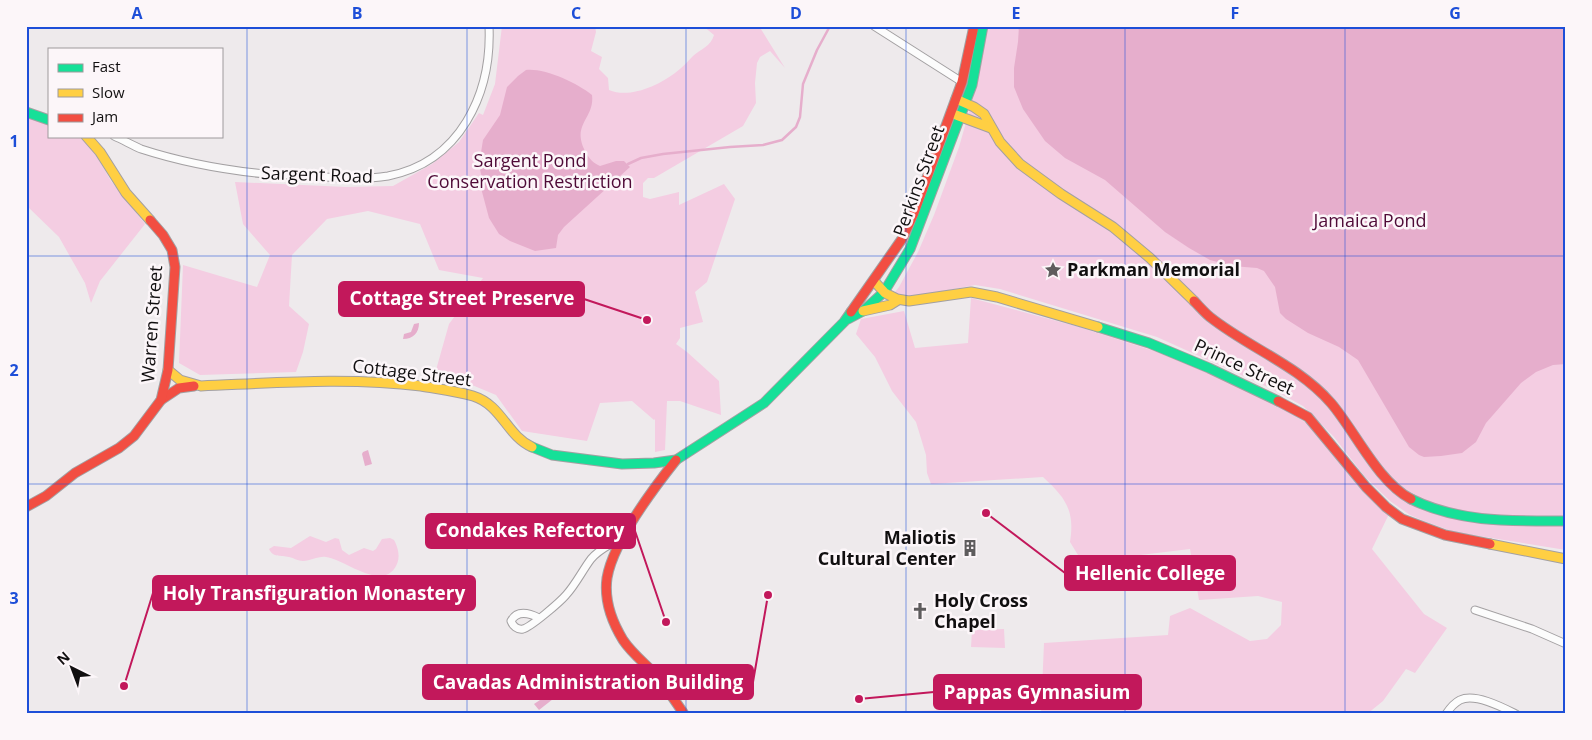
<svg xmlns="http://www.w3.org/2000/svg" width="1592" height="740" font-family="'Open Sans',sans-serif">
	<rect width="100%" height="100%" fill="#eeeaec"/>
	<g fill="#f4cde2">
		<path d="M 502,26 L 595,26 L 596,32 L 591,51 L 602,57 L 599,69 L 608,78 L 609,90 C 630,99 659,85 675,73 C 682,68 687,62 693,56 C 701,49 711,46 714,35 L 703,26 L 759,26 L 785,68 L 770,51 L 760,57 L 757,63 L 755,83 L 756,103 L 743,126 L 654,178 L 648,178 L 643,183 L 643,197 L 650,199 L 679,192 L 679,205 L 724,184 L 735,199 L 707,282 L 695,292 L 703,322 L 680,328 L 680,338 L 676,344 L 687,352 L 719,381 L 721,415 L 680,401 L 667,401 L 665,450 L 655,452 L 655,419 L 654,420 L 632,401 L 600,403 L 587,441 L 522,431 L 496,395 L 436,370 L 449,324 L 483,278 L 439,270 L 420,224 L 368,211 L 327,219 L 292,255 L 289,306 L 309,324 L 303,352 L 296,372 L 200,375 L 179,363 L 183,265 L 257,287 L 270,255 L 243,224 L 235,182 L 346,187 L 393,186 L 432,164 L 459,142 L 479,113 L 483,115 L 495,84 Z"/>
		<polygon points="986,26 1566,26 1566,550 1454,532 1424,521 1410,515 1390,501 1365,477 1334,437 1303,406 1272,389 1157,337 1000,289 975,285 908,298 898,296 895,292 899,287 918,252 934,215 959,147 977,84"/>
		<polygon points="26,115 49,123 49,136 78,136 86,143 96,155 111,181 145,224 100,281 91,303 85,283 59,237 26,205"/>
		<path d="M 971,298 L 1079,327 L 1154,351 L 1271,399 L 1309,425 L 1389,514 L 1372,549 L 1424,614 L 1447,628 L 1415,673 L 1406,669 L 1383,701 L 1367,714 L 1041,714 L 1044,643 L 1168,635 L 1170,616 L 1190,608 L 1250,641 L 1267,639 L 1281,625 L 1282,602 L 1258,596 L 1199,600 L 1190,549 L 1099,560 L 1086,568 L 1070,542 C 1075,511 1066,498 1043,477 L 931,484 L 927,473 L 926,455 L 916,422 L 892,391 L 875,357 L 856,334 L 861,319 L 904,311 L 915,348 L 968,343 Z"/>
		<path d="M 310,536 L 326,542 L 335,538 L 339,539 L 342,550 L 349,555 L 364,548 L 373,551 L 376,549 L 382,539 L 390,538 L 394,540 C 398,547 401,558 396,566 C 382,592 344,559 326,557 C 318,556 311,561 303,561 C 298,561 294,558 289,557 C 281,555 273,558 269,549 L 274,546 L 291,548 Z"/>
		<polygon points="1004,629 1005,648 971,647 972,630"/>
		<polygon points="605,665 611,676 586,689 580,677"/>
		<polygon points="1030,708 1030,714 917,714 916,711"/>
	</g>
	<g fill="#e6aecc">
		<polygon points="1019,26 1566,26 1566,364 1553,365 1536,372 1521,383 1486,423 1476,442 1462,453 1441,456 1424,457 1419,455 1409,447 1358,360 1339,347 1308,333 1286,319 1280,313 1275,287 1264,271 1257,268 1232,266 1210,260 1189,248 1165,232 1105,180 1065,158 1045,141 1023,109 1014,87 1014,68 1018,42"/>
		<path d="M 526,70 C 545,68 577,83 592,95 C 595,119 570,124 586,153 C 590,159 593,163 600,166 L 616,161 L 624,161 L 630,167 L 564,227 L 558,235 L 556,248 L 535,251 L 510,241 L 499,234 L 489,218 L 481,188 L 482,178 L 479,165 L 483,140 L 500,115 L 507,87 L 518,76 Z"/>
		<path d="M 419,323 C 419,333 413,339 403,339 L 404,334 L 411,332 L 414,324 Z"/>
		<polygon points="368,450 372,464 365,466 362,454 363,452"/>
		<polygon points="549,694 553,699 539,710 534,704"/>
	</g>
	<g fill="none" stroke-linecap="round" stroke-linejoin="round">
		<g stroke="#e6aecc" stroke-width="2.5">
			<polyline points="1011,26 1019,28"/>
			<polyline points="628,164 641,158 663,154 730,147 763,145 782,140 796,127 800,117 803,84 817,50 830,26"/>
		</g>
		<g stroke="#a3a0a2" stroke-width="9">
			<g id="street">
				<polyline points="874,26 962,82"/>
				<path d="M 114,136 C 123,140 132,145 141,149 C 184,163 230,171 275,175 C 283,175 290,175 298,175 C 328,177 358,181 388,176 C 460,162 492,94 489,26"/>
				<polyline points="1475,610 1532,629 1566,644"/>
				<path d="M 539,618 C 529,613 517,610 511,621 C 513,626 517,630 523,629 C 531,627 560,602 566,595 C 576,584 582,571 591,559 C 596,553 602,549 609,545 L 618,546"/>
				<path d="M 1446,714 C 1450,708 1454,703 1460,700 C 1475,693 1502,707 1516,714"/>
			</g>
		</g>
		<g stroke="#a3a0a2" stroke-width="11">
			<g id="fast">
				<polyline points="26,112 49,120"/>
				<polyline points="848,319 863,311 884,292 910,249 972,85 983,26"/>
				<polyline points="1098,327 1149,343 1209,368 1278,401"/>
				<polyline points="532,447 552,455 622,464 654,463 676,460 764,403 844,322 851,312"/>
				<path d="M 1411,499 C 1459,523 1514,521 1566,521"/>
			</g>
		</g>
		<g stroke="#a3a0a2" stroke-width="11">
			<g id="slow">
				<polyline points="956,99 974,107 984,114 1000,142 1020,164 1061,194 1113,227 1150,258 1194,301"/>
				<polyline points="956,115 991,128"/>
				<polyline points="86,136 100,152 126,193 150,220"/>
				<polyline points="874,281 885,293 897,299 909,301 971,292 997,297 1098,327"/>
				<polyline points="863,311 890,305 898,300"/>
				<path d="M 168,370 L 180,380 L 201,386 C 274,383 348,377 421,386 C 438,389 456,391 473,396 C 502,405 507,436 532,447"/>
				<polyline points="1490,544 1566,559"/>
			</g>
		</g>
		<g stroke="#a3a0a2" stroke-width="11">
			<g id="jam">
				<path d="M 1194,301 C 1199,306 1204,312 1210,317 C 1249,348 1298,365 1331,403 C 1355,431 1378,482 1411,499"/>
				<polyline points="851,312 902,239 914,213 962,82 974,26"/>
				<polyline points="161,400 179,388 194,386"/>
				<polyline points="1278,401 1308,417 1366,487 1386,507 1402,519 1445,535 1490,544"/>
				<path d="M 676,460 C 653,489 613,542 607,578 C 604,600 612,622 623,640 C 631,652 642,661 652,671 C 664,684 674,699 684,714"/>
				<polyline points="26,507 46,496 75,473 119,448 134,436 161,400 168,370 175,267 172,250 163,235 150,220"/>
			</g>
		</g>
		<use href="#street" stroke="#fcfcfc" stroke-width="7"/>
		<use href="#fast" stroke="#16e098" stroke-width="9"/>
		<use href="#slow" stroke="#ffcf43" stroke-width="9"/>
		<use href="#jam" stroke="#f24e42" stroke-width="9"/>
	</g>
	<path fill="none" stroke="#1d4ed8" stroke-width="1" stroke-opacity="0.55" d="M 247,26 L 247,714M 467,26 L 467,714M 686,26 L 686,714M 906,26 L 906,714M 1125,26 L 1125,714M 1345,26 L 1345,714M 26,256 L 1566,256M 26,484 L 1566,484"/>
	<defs>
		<g id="sight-bare" transform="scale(1.35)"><path d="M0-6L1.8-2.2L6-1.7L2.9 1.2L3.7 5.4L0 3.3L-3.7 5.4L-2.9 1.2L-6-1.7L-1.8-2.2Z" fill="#5e5c5d" stroke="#fcf6f9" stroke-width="2.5" paint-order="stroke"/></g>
		<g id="building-bare" transform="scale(1.35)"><path d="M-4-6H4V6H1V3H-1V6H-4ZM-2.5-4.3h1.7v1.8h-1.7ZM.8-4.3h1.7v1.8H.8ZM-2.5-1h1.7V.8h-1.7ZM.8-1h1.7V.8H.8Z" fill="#5e5c5d" stroke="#fcf6f9" stroke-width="2.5" paint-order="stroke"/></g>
		<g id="church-bare" transform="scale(1.35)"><path d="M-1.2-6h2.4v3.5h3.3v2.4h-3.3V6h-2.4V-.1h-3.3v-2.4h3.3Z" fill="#5e5c5d" stroke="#fcf6f9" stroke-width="2.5" paint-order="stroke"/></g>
	</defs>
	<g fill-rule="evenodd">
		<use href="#sight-bare" x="1053" y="270"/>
		<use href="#building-bare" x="970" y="548"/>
		<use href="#church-bare" x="920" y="611"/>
	</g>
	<g text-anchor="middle" stroke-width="5" stroke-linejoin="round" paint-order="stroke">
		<g font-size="18" fill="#4f0a37" stroke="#fcf6f9">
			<text x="530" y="167">Sargent Pond<tspan x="530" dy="21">Conservation Restriction</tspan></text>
			<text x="1370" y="227">Jamaica Pond</text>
		</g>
		<g font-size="18" fill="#110f10" stroke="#fcf6f9">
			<text transform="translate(317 175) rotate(2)" y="6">Sargent Road</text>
			<text transform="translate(919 181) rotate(-70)" y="6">Perkins Street</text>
			<text transform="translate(152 324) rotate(-86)" y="6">Warren Street</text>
			<text transform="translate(1244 367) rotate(25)" y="6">Prince Street</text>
			<text transform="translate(412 373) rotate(7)" y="6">Cottage Street</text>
		</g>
		<g font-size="18" font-weight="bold" fill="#110f10" stroke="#fcf6f9" text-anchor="start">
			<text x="1067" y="276">Parkman Memorial</text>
			<text x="956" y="544" text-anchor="end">Maliotis<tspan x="956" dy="21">Cultural Center</tspan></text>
			<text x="934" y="607">Holy Cross<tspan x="934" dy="21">Chapel</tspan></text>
		</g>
	</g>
	<path fill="none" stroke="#c2185b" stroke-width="2" d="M647 320L584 299M666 622L635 531M986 513L1065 573M124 686L153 593M768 595L753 682M859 699L934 692"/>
	<g fill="#c2185b" stroke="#fcf6f9" stroke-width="2">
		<circle cx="647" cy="320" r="5"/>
		<circle cx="666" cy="622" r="5"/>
		<circle cx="986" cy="513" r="5"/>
		<circle cx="124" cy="686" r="5"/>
		<circle cx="768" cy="595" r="5"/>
		<circle cx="859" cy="699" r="5"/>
	</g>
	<g fill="#c2185b" stroke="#c2185b" stroke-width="2">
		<rect x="339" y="282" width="245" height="34" rx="5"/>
		<rect x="426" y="514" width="209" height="34" rx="5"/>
		<rect x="1065" y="556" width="170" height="34" rx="5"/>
		<rect x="153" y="576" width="322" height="34" rx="5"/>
		<rect x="423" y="665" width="330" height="34" rx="5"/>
		<rect x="934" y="675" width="207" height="34" rx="5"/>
	</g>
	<g font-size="19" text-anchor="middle" font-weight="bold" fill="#fff">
		<text x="462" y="305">Cottage Street Preserve</text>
		<text x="530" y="537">Condakes Refectory</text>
		<text x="1150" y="580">Hellenic College</text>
		<text x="314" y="600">Holy Transfiguration Monastery</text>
		<text x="588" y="689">Cavadas Administration Building</text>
		<text x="1037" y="699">Pappas Gymnasium</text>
	</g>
	<rect width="1592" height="740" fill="none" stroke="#fcf6f9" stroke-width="55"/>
	<rect x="48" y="48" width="175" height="90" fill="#fcf6f9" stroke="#9e9a9c"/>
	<rect x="58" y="64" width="25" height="8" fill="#16e098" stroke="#9e9a9c"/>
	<text x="92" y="72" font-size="15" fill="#110f10">Fast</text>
	<rect x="58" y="89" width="25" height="8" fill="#ffcf43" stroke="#9e9a9c"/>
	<text x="92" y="98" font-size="15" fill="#110f10">Slow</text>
	<rect x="58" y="114" width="25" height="8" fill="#f24e42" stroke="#9e9a9c"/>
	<text x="92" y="122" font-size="15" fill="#110f10">Jam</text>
	<g transform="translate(72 668) rotate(318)" stroke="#fcf6f9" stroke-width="4" paint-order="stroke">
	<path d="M0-4L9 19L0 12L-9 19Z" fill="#110f10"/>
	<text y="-8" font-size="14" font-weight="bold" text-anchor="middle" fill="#110f10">N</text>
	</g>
	<rect x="28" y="28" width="1536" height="684" fill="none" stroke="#1d4ed8" stroke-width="2"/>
	<g font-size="16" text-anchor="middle" font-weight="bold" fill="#1d4ed8">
		<text x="137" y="19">A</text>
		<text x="357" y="19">B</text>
		<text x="576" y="19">C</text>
		<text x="796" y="19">D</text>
		<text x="1016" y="19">E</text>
		<text x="1235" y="19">F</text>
		<text x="1455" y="19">G</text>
		<text x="14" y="147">1</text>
		<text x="14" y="376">2</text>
		<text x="14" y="604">3</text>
	</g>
</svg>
